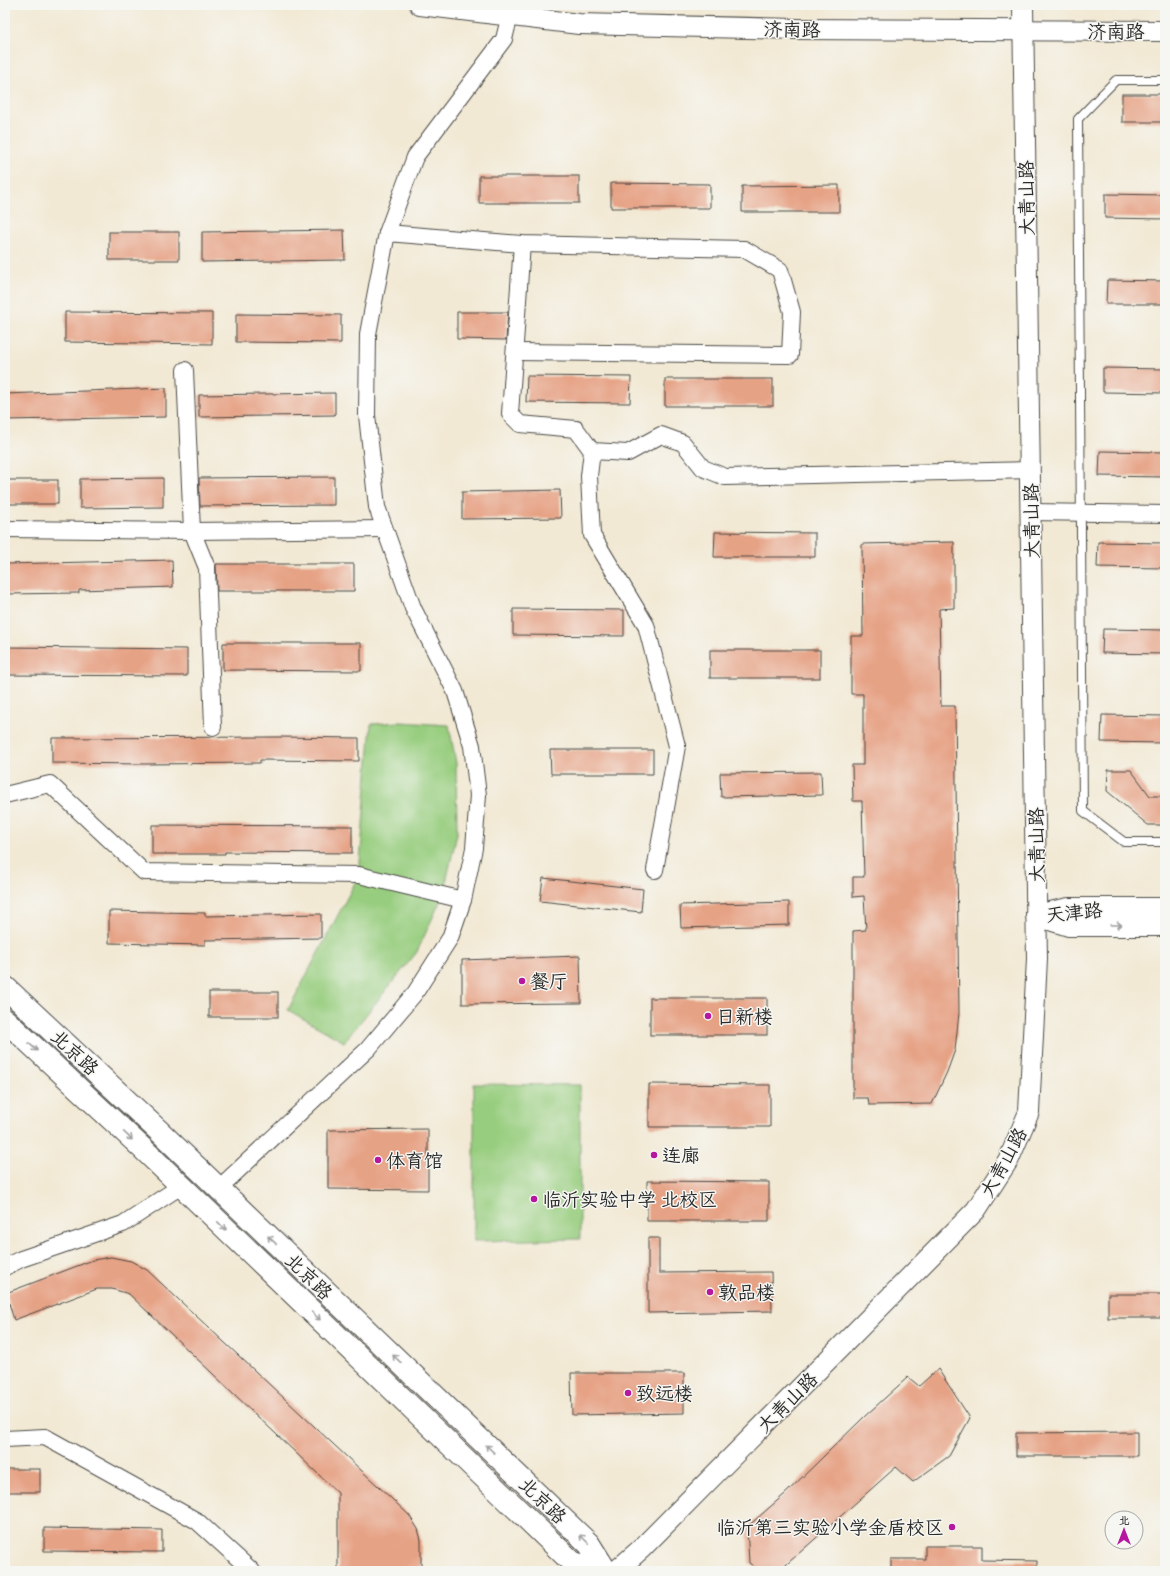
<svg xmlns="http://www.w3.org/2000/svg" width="1170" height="1576" font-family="Caveat,'LXGW WenKai TC',sans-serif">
	<rect width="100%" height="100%" fill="#f6f6f2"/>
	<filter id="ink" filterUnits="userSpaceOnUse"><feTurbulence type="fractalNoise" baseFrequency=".025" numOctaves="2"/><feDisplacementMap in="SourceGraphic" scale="8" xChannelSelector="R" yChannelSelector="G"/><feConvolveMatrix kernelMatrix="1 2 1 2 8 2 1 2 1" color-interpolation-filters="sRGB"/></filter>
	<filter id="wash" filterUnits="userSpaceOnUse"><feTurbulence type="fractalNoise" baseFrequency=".012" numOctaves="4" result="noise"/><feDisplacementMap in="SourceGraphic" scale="16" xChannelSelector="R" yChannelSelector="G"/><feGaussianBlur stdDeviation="0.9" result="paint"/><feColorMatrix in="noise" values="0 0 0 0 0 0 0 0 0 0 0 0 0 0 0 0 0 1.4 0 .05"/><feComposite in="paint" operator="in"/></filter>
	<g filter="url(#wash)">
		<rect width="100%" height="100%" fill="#f2e9d4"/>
		<g fill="#97cd7e" stroke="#617c54">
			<polygon points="400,722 449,725 456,763 457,834 443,895 417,952 344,1042 288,1010 359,875 371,724"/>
			<polygon points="474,1084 580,1085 580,1239 474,1241"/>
		</g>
		<g id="blocks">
			<g fill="#e6a285">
				<rect x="1122" y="94" width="43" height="28"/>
				<rect x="479" y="176" width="100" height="27"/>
				<polygon points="611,183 710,184 710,208 611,208"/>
				<polygon points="839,185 839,212 742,212 742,186"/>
				<polygon points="1105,194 1165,195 1165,219 1105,218"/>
				<polygon points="344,230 345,260 202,262 202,232"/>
				<rect x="109" y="232" width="70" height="28"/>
				<polygon points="1107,280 1165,281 1165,304 1106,304"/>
				<polygon points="65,312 212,313 212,344 65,342"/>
				<polygon points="457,312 508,312 506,340 457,339"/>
				<polygon points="236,314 341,315 341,343 236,342"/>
				<polygon points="1103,368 1165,369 1165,393 1103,392"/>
				<polygon points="527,376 631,377 630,403 526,402"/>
				<rect x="665" y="379" width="108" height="27"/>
				<polygon points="166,388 166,417 5,420 5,394"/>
				<polygon points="335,393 335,415 199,417 199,395"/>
				<polygon points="1100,451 1165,452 1165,477 1099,476"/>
				<polygon points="334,477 334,505 200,506 199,478"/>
				<polygon points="163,478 163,507 80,508 80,479"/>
				<rect x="5" y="480" width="53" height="24"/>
				<polygon points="560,490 561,518 462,519 462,492"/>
				<polygon points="715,532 815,533 815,557 714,557"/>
				<polygon points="954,542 954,608 939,609 941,706 955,706 959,1013 955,1050 947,1072 932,1104 869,1105 868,1098 853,1098 853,931 866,930 864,896 853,897 853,877 864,877 862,801 853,801 852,765 863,765 863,694 851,694 851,636 863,636 862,544"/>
				<polygon points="1098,542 1165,543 1165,568 1097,567"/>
				<polygon points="172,560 173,587 79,590 79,593 5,594 5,564"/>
				<polygon points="216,564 354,564 354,591 217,591"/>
				<polygon points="513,609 624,610 624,636 513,635"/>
				<polygon points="1103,629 1165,630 1165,654 1102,653"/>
				<polygon points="223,643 361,643 361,671 223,670"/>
				<polygon points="7,647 187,649 187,676 7,675"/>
				<rect x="710" y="650" width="110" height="28"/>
				<polygon points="1102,715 1165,716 1165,743 1101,742"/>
				<polygon points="277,737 359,738 359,761 260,760 260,763 145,764 52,763 52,738"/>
				<polygon points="550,750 653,750 653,774 551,774"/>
				<polygon points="1108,770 1131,770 1150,796 1165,796 1165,825 1148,825 1107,791"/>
				<polygon points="821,772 822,795 721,797 720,773"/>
				<polygon points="152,825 352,826 352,853 225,852 225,854 152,854"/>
				<polygon points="543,878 643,889 641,912 540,901"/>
				<polygon points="789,902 789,925 681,928 680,905"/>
				<polygon points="109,911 205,913 205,916 321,914 321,938 205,940 205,945 109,943"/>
				<polygon points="580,956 581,1003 462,1004 462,960"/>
				<rect x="209" y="992" width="69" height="25"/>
				<rect x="650" y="998" width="117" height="37"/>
				<polygon points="649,1084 770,1085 770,1127 649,1127"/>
				<polygon points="428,1129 428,1190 328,1189 328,1130"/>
				<polygon points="647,1181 769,1182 769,1221 647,1221"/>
				<polygon points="648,1238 659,1238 659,1273 771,1272 772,1311 648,1313"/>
				<polygon points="111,1257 131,1261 147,1270 409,1515 418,1529 421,1540 421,1571 338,1571 338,1493 129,1294 112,1289 97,1289 14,1320 6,1293 93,1260"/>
				<rect x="1108" y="1294" width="57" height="24"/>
				<polygon points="938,1369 970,1418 949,1456 913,1482 896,1467 779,1571 760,1571 749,1563 747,1527 785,1494 864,1417 908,1377 919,1386"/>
				<polygon points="571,1373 684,1373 684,1413 572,1415"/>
				<polygon points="1137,1432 1137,1456 1016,1456 1016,1433"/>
				<rect x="5" y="1469" width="35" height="23"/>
				<polygon points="44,1528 162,1530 162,1552 44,1551"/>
				<polygon points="925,1546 982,1546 982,1560 1037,1561 1037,1571 891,1571 891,1559 925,1559"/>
			</g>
		</g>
	</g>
	<g filter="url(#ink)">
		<use href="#blocks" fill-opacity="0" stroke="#494844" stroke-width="1"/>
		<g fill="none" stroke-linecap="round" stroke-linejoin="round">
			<g stroke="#494844" stroke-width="10">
				<polyline id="service" points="1165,80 1116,80 1078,119 1083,811 1124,842 1165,842"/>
			</g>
			<g stroke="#494844" stroke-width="18">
				<g id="minor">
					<polyline points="387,233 522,244 744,249 780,270 792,312 790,355 515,352"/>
					<polyline points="522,244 510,414 520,424 576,429 592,451 589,476 592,535 646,625 677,746 655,870"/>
					<polyline points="185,370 192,531 207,568 213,727"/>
					<polyline points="592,451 628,453 661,435 683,443 703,468 725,477 1030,470"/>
					<polyline points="1031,512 1165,514"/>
					<polyline points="5,529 192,531 384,529"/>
					<polyline points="5,795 50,784 144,872 359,875 463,900"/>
					<polyline points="218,1189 368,1049 415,993 450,938 463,900 474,848 478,795 472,746 455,691 413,608 377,507 367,415 368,334 387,233 415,157 504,39 510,15"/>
					<polyline points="5,1267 21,1259 123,1224 181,1186"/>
					<polyline points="5,1439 45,1437 197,1521 252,1571"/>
				</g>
			</g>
			<g stroke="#494844" stroke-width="22">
				<g id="tertiary">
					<polyline points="420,5 579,24 796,29 1165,31"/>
					<polyline points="616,1571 641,1549 976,1210 1009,1159 1029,1112 1037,959 1023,5"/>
				</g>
			</g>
			<g stroke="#494844" stroke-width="24">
				<g id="secondary">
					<polyline points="1037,915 1069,925 1165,925"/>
					<polyline points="1040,915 1069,909 1165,909"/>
					<polyline points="5,987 158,1130 589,1544 606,1571"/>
					<polyline points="5,1020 141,1147 572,1562 596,1571"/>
				</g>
			</g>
			<use href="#service" stroke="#fff" stroke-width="8"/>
			<use href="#minor" stroke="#fff" stroke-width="16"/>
			<use href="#tertiary" stroke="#fff" stroke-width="20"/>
			<use href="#secondary" stroke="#fff" stroke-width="22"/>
		</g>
		<defs><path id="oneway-shaft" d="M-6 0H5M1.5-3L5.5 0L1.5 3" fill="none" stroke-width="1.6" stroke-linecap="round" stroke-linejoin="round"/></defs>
		<g stroke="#a0a0a0">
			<use href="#oneway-shaft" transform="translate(1116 925)"/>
			<use href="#oneway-shaft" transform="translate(33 1047) rotate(43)"/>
			<use href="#oneway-shaft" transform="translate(128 1136) rotate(43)"/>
			<use href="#oneway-shaft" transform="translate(222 1226) rotate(44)"/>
			<use href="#oneway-shaft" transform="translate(272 1240) rotate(-136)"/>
			<use href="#oneway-shaft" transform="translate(316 1316) rotate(44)"/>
			<use href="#oneway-shaft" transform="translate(397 1359) rotate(-136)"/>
			<use href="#oneway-shaft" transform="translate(490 1449) rotate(-136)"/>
			<use href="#oneway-shaft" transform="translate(584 1539) rotate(-136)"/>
		</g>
	</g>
	<g fill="#b5179e" stroke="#f6f6f2" stroke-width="1.5">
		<circle cx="522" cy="981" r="4"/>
		<circle cx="708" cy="1016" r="4"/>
		<circle cx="654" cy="1155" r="4"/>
		<circle cx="378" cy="1160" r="4"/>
		<circle cx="534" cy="1199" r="4"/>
		<circle cx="710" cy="1292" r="4"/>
		<circle cx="628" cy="1393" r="4"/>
		<circle cx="952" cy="1527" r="4"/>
	</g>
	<g text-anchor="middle" stroke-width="3" stroke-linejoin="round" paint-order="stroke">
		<g font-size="19" fill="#2b2b2b" stroke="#f6f6f2">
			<text transform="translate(792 29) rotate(1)" y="7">济南路</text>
			<text x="1116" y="38">济南路</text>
			<text transform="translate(1026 198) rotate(-91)" y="7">大青山路</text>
			<text transform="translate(1031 521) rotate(-91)" y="7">大青山路</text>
			<text transform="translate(1036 845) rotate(-91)" y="7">大青山路</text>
			<text transform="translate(1074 912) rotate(-6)" y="7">天津路</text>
			<text transform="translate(75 1052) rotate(43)" y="7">北京路</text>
			<text transform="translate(1003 1162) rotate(-61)" y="7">大青山路</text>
			<text transform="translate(309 1276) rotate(44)" y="7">北京路</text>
			<text transform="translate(787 1402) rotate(-45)" y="7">大青山路</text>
			<text transform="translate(543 1500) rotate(44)" y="7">北京路</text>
		</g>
		<g font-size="19" fill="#2b2b2b" stroke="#f6f6f2" text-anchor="start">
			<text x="530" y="988">餐厅</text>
			<text x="716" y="1023">日新楼</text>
			<text x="662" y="1162">连廊</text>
			<text x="386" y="1167">体育馆</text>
			<text x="542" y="1206">临沂实验中学 北校区</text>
			<text x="718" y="1299">敦品楼</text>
			<text x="636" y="1400">致远楼</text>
			<text x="944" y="1534" text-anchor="end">临沂第三实验小学金盾校区</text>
		</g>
	</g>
	<rect width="1170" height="1576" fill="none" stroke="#f6f6f2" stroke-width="20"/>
	<g transform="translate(1124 1530)"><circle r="19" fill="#f6f6f2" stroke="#a5a5a2"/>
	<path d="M0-3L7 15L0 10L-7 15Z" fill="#b5179e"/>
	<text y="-6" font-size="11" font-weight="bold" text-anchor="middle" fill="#2b2b2b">北</text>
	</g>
</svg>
